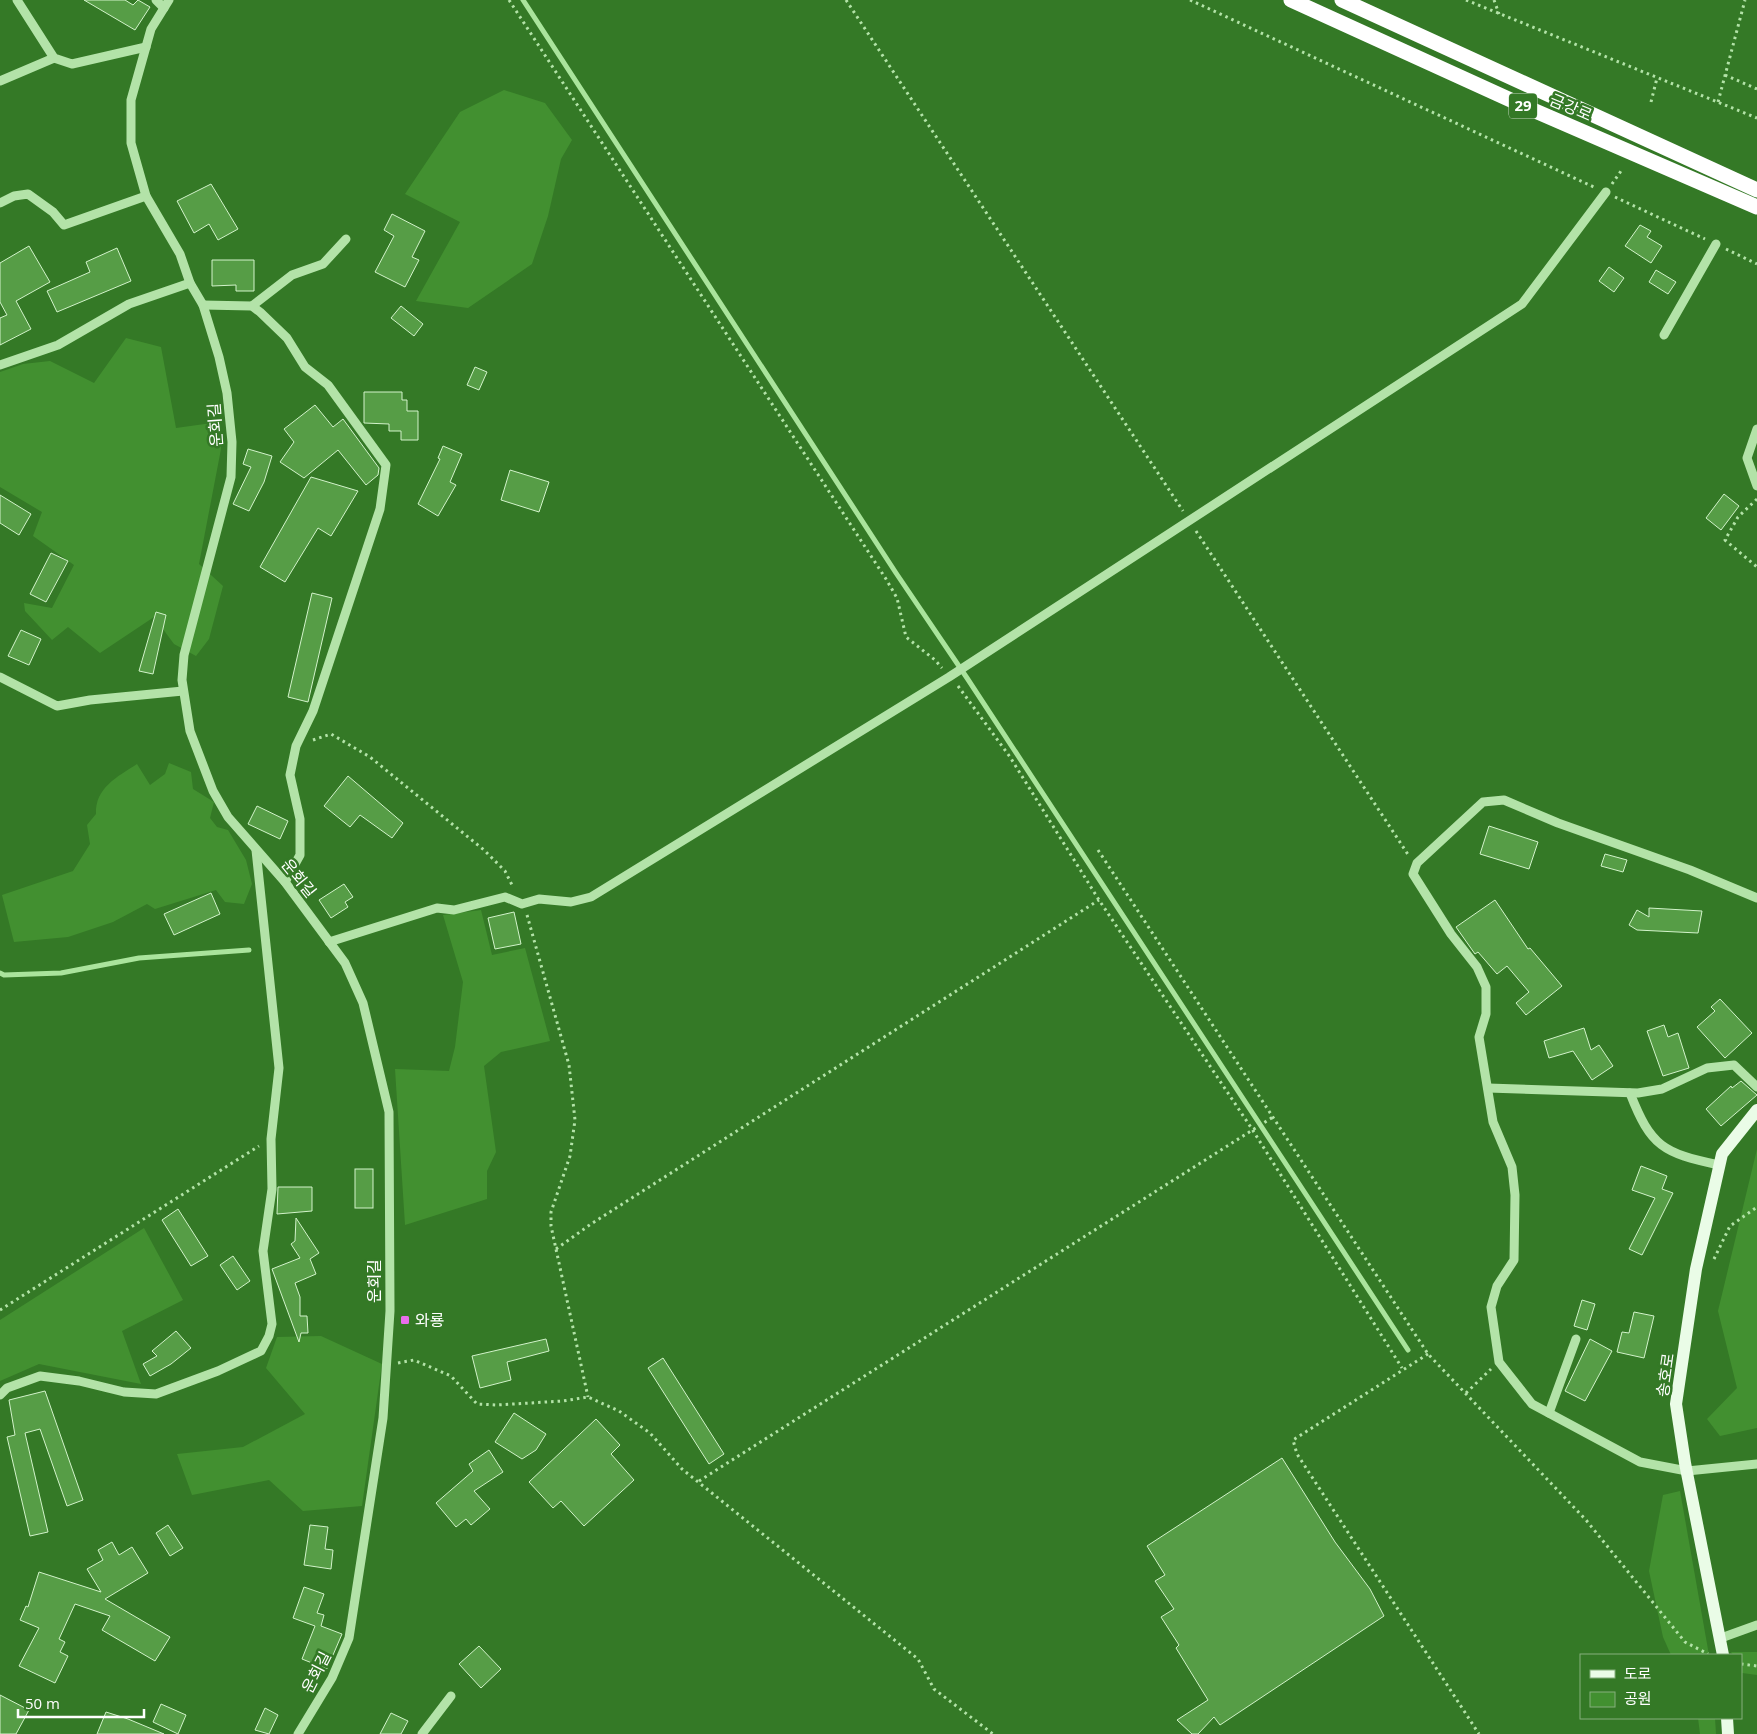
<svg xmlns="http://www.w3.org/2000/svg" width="1757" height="1734" font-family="'Open Sans','Noto Sans KR',sans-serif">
	<rect width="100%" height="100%" fill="#347926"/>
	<g fill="#429030">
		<polygon points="504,90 545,103 572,140 561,159 548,216 532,264 468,308 416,301 460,222 405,194 460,112"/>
		<polygon points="126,338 161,347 176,428 219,422 221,449 199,564 223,586 209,639 196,656 174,644 154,617 100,653 68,627 52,640 25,611 24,603 52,608 74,565 33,536 42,512 0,487 0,372 23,364 50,361 94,383"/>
		<path d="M 169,763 L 191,772 L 193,789 L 214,802 L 210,818 L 217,827 L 228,830 L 246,860 L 252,884 L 244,904 L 225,902 L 216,890 L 155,909 L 147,904 L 113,922 L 68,937 L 14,942 L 2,895 L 73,871 L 90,844 L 87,825 L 96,814 C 95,788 117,777 137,764 L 150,785 L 165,774 Z"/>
		<polygon points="481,910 492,955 525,948 550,1041 501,1052 484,1066 496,1152 487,1171 487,1199 405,1225 395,1069 449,1071 455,1047 463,982 443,915"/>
		<polygon points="1757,1149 1757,1428 1720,1436 1707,1419 1737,1388 1718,1311"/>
		<polygon points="144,1228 183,1300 122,1331 141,1384 39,1364 0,1381 0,1320"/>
		<polygon points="321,1336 382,1364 362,1506 303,1511 269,1480 192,1495 177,1454 243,1447 305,1414 266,1368 277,1337"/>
		<polygon points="1680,1491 1709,1655 1671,1655 1663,1637 1649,1571 1663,1495"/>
		<polygon points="1731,1652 1757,1652 1757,1675 1742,1673 1741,1655 1733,1655"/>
		<polygon points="1698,1718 1715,1718 1716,1734 1700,1734"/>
	</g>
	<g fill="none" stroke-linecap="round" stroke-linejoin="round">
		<g stroke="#aae49c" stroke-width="5">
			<polyline points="523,0 896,573 967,678 1408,1350"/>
			<polyline points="0,973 4,975 61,973 139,958 249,950"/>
		</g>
	</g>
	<g fill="#569d46" stroke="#d2f3ca">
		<polygon points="84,0 125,0 133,5 138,0 150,7 135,30"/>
		<polygon points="211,184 238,229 218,240 209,224 194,233 177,201"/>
		<polygon points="392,214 425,231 412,257 419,260 405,287 375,272 394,236 384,230"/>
		<polygon points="1640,225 1651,231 1647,237 1662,246 1651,263 1625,246"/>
		<polygon points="29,246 50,282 16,301 31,329 0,345 0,318 7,315 0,302 0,263"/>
		<polygon points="117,248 131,281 57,312 47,291 90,272 86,262"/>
		<polygon points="212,260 254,260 254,291 236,291 236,285 212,286"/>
		<polygon points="1609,267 1624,278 1614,292 1599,281"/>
		<polygon points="1656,270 1676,282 1668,294 1649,282"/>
		<polygon points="401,306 423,324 414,336 391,318"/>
		<polygon points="475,367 487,372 479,390 467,385"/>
		<polygon points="364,392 402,392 402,400 407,400 407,411 418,411 418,440 401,440 401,431 389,431 389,424 364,423"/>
		<polygon points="315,405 333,427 343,419 379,468 378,475 366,485 338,450 304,478 280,462 294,442 284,429"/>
		<polygon points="443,446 462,454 450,482 456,485 438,516 418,504 440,459 438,458"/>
		<polygon points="248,449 272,456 264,482 249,511 233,504 251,467 243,464"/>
		<polygon points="510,470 549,482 539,512 501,500"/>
		<polygon points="311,477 358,491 331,536 318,528 285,582 260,567"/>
		<polygon points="1724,494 1739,506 1721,530 1706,518"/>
		<polygon points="0,495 31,514 19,535 0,523"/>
		<polygon points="51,553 68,561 46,602 30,594"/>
		<polygon points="312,593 332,598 308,702 288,697"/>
		<polygon points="156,612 166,615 153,674 139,671"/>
		<polygon points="21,630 41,639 29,665 8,656"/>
		<polygon points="348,776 403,823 392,838 360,815 350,827 324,806"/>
		<polygon points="257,806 288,821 280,839 248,824"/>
		<polygon points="1489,826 1538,842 1529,869 1480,854"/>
		<polygon points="1605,854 1627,860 1623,872 1601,866"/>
		<polygon points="344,884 353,897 345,902 348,907 331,918 319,900"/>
		<polygon points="211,893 220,914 174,935 164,914"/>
		<polygon points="1495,900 1528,949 1530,948 1562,986 1526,1015 1516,1003 1529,992 1507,966 1497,974 1478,952 1475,954 1456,927"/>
		<polygon points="1649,908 1702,911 1698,933 1637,930 1629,925 1637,910 1649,917"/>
		<polygon points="514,912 521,944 495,949 488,918"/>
		<polygon points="1720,999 1752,1033 1725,1058 1697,1027 1715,1011 1711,1007"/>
		<polygon points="1664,1025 1668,1037 1678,1033 1689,1068 1663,1076 1647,1031"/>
		<polygon points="1584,1028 1591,1050 1599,1045 1613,1066 1592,1080 1573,1051 1549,1058 1544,1041"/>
		<polygon points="1741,1081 1757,1095 1721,1126 1706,1109 1731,1086 1732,1088"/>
		<polygon points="1641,1166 1667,1176 1662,1189 1673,1193 1642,1255 1629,1249 1655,1198 1632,1190"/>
		<rect x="355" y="1169" width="18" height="39"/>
		<polygon points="278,1187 312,1187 312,1211 277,1214"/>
		<polygon points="178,1209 208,1256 191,1266 162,1220"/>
		<polygon points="296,1218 319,1253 310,1259 316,1274 295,1283 300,1297 300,1316 307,1316 308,1333 301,1333 299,1342 272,1269 300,1258 291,1244 295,1241"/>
		<polygon points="233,1256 250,1281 237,1290 220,1265"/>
		<polygon points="1582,1300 1595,1304 1587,1330 1574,1326"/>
		<polygon points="1634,1312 1654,1316 1644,1358 1617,1352 1622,1332 1629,1333"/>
		<polygon points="176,1331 191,1348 171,1364 150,1376 143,1364 157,1356 152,1351"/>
		<polygon points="546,1339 549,1351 507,1362 511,1380 480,1388 472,1356"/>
		<polygon points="1590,1339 1612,1351 1585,1401 1565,1391"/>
		<polygon points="663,1358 724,1454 709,1464 648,1368"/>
		<polygon points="45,1391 83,1500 67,1506 40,1429 25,1433 48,1532 30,1536 7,1437 15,1435 9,1400"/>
		<polygon points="514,1413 546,1434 536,1450 522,1459 495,1442"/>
		<polygon points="596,1419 620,1445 611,1454 634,1480 584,1526 561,1501 553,1508 529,1482"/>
		<polygon points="489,1450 503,1472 474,1491 490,1509 471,1525 466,1519 456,1527 436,1503 473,1471 469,1464"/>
		<polygon points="1282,1458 1335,1542 1370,1589 1384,1616 1220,1725 1214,1717 1198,1734 1192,1734 1177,1720 1208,1700 1176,1648 1179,1645 1161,1617 1174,1609 1155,1581 1165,1575 1147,1546"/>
		<polygon points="168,1525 183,1548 170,1556 156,1533"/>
		<polygon points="310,1525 328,1527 325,1549 333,1550 331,1569 304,1565"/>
		<polygon points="112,1542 119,1555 132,1547 148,1573 105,1599 170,1637 155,1661 102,1630 110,1616 75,1604 59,1639 65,1642 60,1652 68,1656 55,1683 19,1666 39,1628 20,1620 26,1606 28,1607 39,1572 101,1592 87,1569 103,1560 98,1550"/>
		<polygon points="304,1587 324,1594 317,1613 324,1615 321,1626 342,1634 327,1669 302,1659 315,1626 293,1618"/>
		<polygon points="479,1646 501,1669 481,1688 459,1664"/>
		<polygon points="0,1695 29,1710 16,1734 0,1734"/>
		<polygon points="161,1704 186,1715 178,1734 153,1722"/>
		<polygon points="265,1708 278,1715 269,1734 255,1730"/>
		<polygon points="106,1712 128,1719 164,1734 97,1734"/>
		<polygon points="391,1713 408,1721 401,1734 380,1734"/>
	</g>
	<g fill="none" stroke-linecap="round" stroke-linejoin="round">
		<g stroke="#b3e3a8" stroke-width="3" stroke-dasharray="2.5 4" stroke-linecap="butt">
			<polyline points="509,0 886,579 897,598 906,637 935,660 942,668"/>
			<polyline points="846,0 1183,511"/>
			<polyline points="1190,0 1596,188"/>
			<polyline points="1466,0 1757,118"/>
			<polyline points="1494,0 1499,14"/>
			<polyline points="1725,75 1757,89"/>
			<polyline points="1651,102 1657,78"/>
			<polyline points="1718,102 1745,0"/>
			<polyline points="1612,184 1623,168"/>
			<polyline points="1615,197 1705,239"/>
			<polyline points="1726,249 1757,264"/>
			<polyline points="1757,499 1738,517 1725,540 1757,567"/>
			<polyline points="1196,531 1409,856"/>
			<polyline points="958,686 1010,757 1099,900 1252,1129 1402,1368"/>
			<polyline points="313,740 331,734 370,757 484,850 505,871 513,887"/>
			<polyline points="1098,850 1428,1354 1586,1520 1685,1642 1708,1654"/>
			<polyline points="527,915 569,1065 575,1120 570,1156 551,1212 551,1226 588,1397"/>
			<polyline points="556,1249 591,1224 1099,900"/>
			<polyline points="1714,1259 1730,1226 1757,1207"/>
			<polyline points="0,1310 259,1146"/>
			<polyline points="1428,1354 1293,1440 1297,1454 1479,1734"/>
			<polyline points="398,1363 414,1360 451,1376 477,1404 497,1405 563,1401 588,1397 619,1411 650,1433 682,1469 918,1659 934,1689 993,1734"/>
			<polyline points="1466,1393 1491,1369"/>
			<polyline points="699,1481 1273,1117"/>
			<polyline points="1741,1664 1757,1666"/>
		</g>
		<g stroke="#b3e3a8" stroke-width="9">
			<polyline points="17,0 54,58 72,64 146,47"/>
			<polyline points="156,0 164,8"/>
			<polyline points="169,0 151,29 131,100 131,143 146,196 180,254 190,283 203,305 219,357 227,393 232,442 231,477 184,655 182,680 190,731 213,791 228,817 285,882 345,963 363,1003 389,1112 390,1311 383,1418 349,1638 332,1678 298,1734"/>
			<polyline points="0,81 54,58"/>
			<polyline points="0,203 14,196 28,194 53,212 64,225 146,196"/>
			<polyline points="203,305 252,306 260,312 287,338 305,367 328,385 386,465 380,509 313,711 296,746 290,775 300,819 300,855 285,882"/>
			<polyline points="252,306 292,275 323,264 346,239"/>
			<polyline points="1664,335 1716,244"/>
			<polyline points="0,365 58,345 129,304 190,283"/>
			<polyline points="1757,429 1747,458 1757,486"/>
			<polyline points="0,677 57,706 90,700 183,691"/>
			<polyline points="1757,898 1690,870 1558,823 1504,800 1483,802 1417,863 1413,874 1451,934 1477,967 1486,987 1486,1014 1479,1037 1493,1122 1512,1167 1515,1195 1514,1260 1497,1286 1491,1307 1499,1362 1532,1404 1640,1462 1687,1471 1757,1464"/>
			<polyline points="329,942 437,908 454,910 505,897 522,904 539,899 571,902 591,897 949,677 1522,304 1606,192"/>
			<polyline points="1488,1088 1638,1093 1662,1089 1707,1068 1734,1065 1757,1087"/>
			<path d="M 1630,1093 C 1651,1147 1663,1153 1719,1165"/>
			<polyline points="0,1395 7,1388 40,1376 79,1381 124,1392 156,1394 218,1371 261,1351 269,1336 272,1324 263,1251 272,1189 271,1139 279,1068 256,850"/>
			<polyline points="1549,1413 1576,1339"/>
			<polyline points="1721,1638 1757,1625"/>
			<polyline points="422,1734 451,1696"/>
		</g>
		<g stroke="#eafce7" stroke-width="12">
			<polyline points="1723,1655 1685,1463 1676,1404 1696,1269 1722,1154 1757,1110"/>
			<polyline points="1727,1718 1728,1734"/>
		</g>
		<g stroke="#fff" stroke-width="15">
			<polyline points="1291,0 1526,107 1757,207"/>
			<polyline points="1342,0 1757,190"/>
		</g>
	</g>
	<rect fill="#e96dec" stroke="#347926" stroke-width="2" x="400" y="1315" width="10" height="10" rx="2.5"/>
	<g text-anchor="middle" stroke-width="5" stroke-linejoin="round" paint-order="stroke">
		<rect fill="#347926" stroke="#c2d7be" stroke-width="1" x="1509" y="93.5" width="28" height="25" rx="4"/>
		<g font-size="15" font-weight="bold" fill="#fff">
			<text x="1523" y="111">29</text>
		</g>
		<g font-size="16" fill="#fff" stroke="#347926">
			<text transform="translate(1571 107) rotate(23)" y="6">금강로</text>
			<text transform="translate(215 425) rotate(-94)" y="6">운회길</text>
			<text transform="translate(299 878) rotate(51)" y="6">운회길</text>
			<text transform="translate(374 1281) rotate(-90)" y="6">운회길</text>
			<text transform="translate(1665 1375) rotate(-82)" y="6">송호로</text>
			<text transform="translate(316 1672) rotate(-63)" y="6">운회길</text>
		</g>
		<g font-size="16" fill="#fff" stroke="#347926" text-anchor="start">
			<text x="415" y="1326">와룡</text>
		</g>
	</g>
	<rect x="1580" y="1654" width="162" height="65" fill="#347926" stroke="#85af7d"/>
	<rect x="1590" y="1670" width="25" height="8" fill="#eafce7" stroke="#85af7d"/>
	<text x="1624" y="1679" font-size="15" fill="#ffffff">도로</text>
	<rect x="1590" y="1692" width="25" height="15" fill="#429030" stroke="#85af7d"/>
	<text x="1624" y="1704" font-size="15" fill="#ffffff">공원</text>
	<path d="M18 1709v8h126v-8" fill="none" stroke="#ffffff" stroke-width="2.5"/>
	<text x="25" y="1709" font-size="15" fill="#ffffff" stroke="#347926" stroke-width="4" paint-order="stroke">50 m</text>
</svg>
